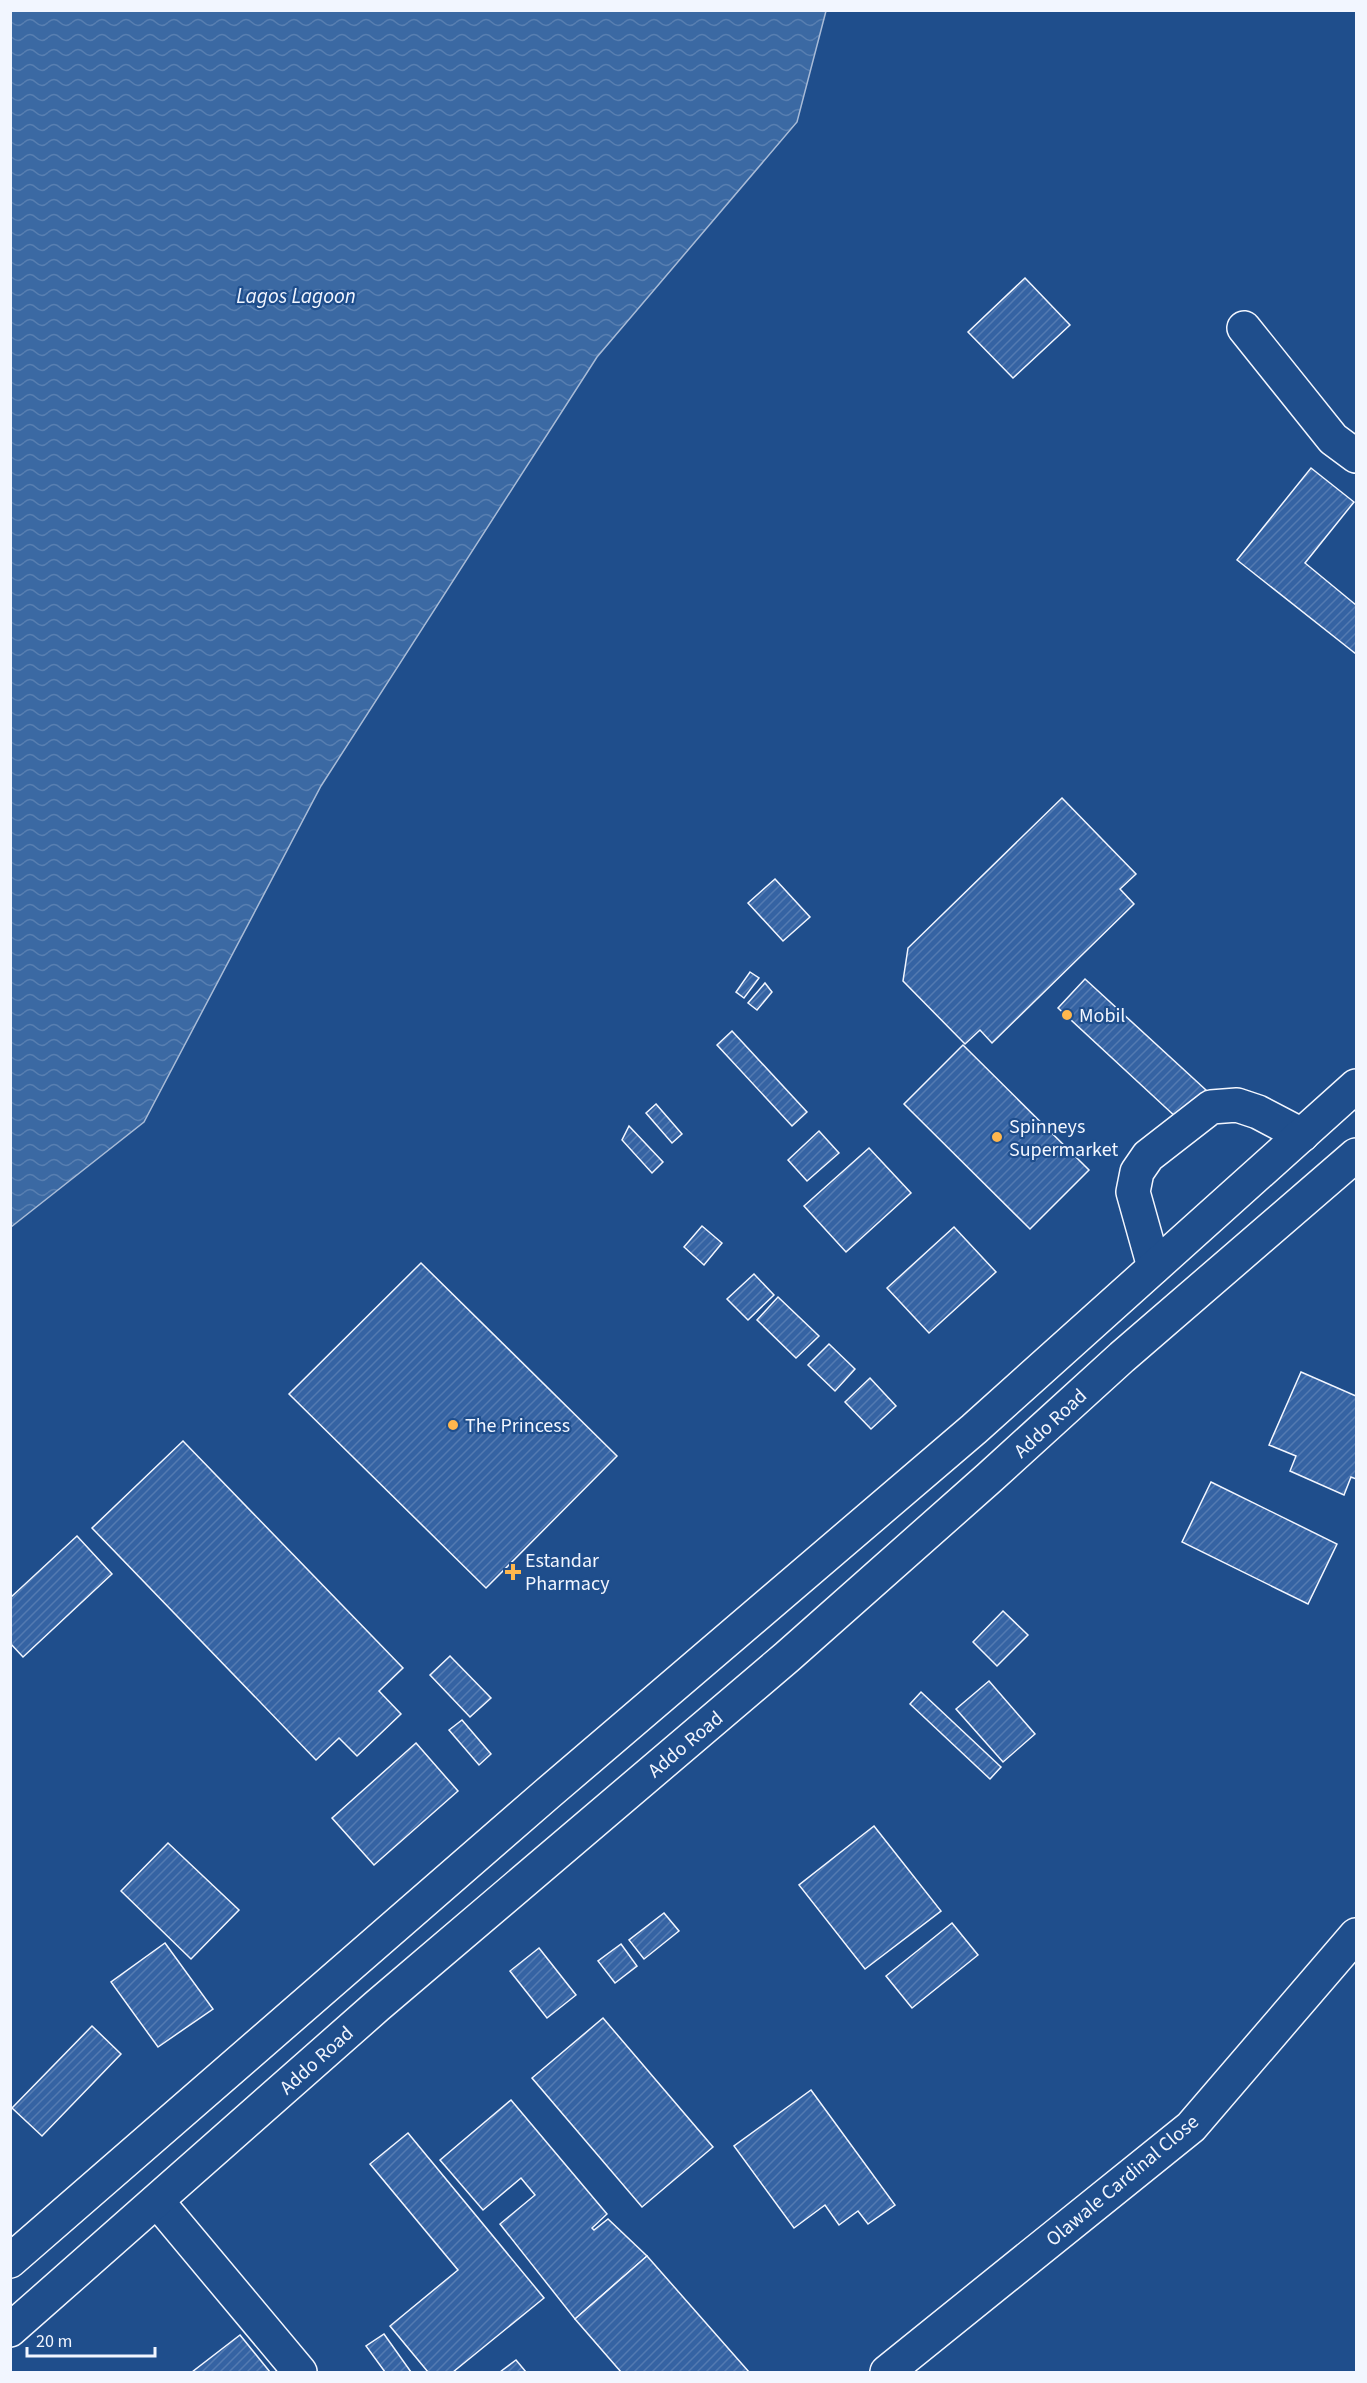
<svg xmlns="http://www.w3.org/2000/svg" width="1367" height="2383" font-family="'Source Sans 3',sans-serif">
	<defs>
		<pattern id="water-waves" width="16" height="10" patternUnits="userSpaceOnUse" patternTransform="scale(1.5)"><rect width="16" height="10" fill="#3b69a3"/><path d="M0 5q4-4 8 0t8 0" fill="none" stroke="#587fb1"/></pattern>
		<pattern id="building-hatch" width="6" height="6" patternUnits="userSpaceOnUse" patternTransform="scale(1.5)"><rect width="6" height="6" fill="#3563a3"/><path d="M-1 1l2-2M0 6l6-6M5 7l2-2" fill="none" stroke="#537ab1"/></pattern>
	</defs>
	<rect width="100%" height="100%" fill="#1f4e8c"/>
	<polygon fill="url(#water-waves)" stroke="#a8bbd7" stroke-width="1.5" points="11,10 826,11 797,122 597,357 321,786 144,1122 11,1227"/>
	<g fill="url(#building-hatch)" stroke="#f2f6ff" stroke-width="1.5">
		<polygon points="1025,278 1070,325 1013,378 968,332"/>
		<polygon points="1311,468 1354,502 1305,563 1356,605 1356,654 1237,560"/>
		<polygon points="1062,798 1136,874 1120,889 1134,904 992,1043 980,1030 965,1044 903,981 908,948"/>
		<polygon points="775,879 810,917 783,941 748,903"/>
		<polygon points="750,972 759,978 744,998 736,992"/>
		<polygon points="1085,979 1206,1090 1178,1119 1058,1008"/>
		<polygon points="765,983 772,992 757,1010 748,1003"/>
		<polygon points="732,1031 807,1112 792,1126 717,1045"/>
		<polygon points="963,1045 1089,1170 1030,1229 904,1104"/>
		<polygon points="656,1104 682,1134 672,1143 646,1113"/>
		<polygon points="629,1126 663,1162 652,1173 622,1140"/>
		<polygon points="819,1131 839,1153 807,1181 788,1160"/>
		<polygon points="869,1148 911,1193 846,1252 804,1206"/>
		<polygon points="702,1226 722,1243 704,1265 684,1247"/>
		<polygon points="954,1227 996,1272 929,1333 887,1288"/>
		<polygon points="421,1263 617,1456 486,1588 289,1394"/>
		<polygon points="754,1274 774,1295 748,1320 727,1299"/>
		<polygon points="778,1297 819,1336 796,1358 757,1320"/>
		<polygon points="829,1344 855,1369 835,1391 808,1365"/>
		<polygon points="1301,1372 1356,1396 1356,1479 1351,1477 1344,1495 1290,1471 1296,1456 1269,1445"/>
		<polygon points="870,1378 896,1406 871,1429 845,1402"/>
		<polygon points="183,1441 403,1668 379,1691 401,1714 357,1756 339,1738 316,1760 92,1528"/>
		<polygon points="1211,1482 1337,1544 1308,1604 1182,1542"/>
		<polygon points="77,1536 112,1574 23,1657 10,1643 10,1598"/>
		<polygon points="1003,1611 1028,1635 997,1666 973,1642"/>
		<polygon points="450,1656 491,1698 470,1717 430,1675"/>
		<polygon points="989,1681 1035,1734 1003,1762 956,1709"/>
		<polygon points="921,1692 1001,1767 990,1779 910,1704"/>
		<polygon points="462,1720 491,1754 479,1765 449,1730"/>
		<polygon points="416,1743 458,1791 374,1865 332,1818"/>
		<polygon points="874,1826 941,1911 865,1969 799,1885"/>
		<polygon points="168,1843 239,1910 191,1959 121,1891"/>
		<polygon points="664,1913 679,1931 644,1959 629,1940"/>
		<polygon points="952,1923 978,1955 912,2008 886,1976"/>
		<polygon points="165,1943 213,2009 158,2047 111,1982"/>
		<polygon points="621,1944 637,1966 615,1983 598,1961"/>
		<polygon points="539,1948 576,1995 547,2018 510,1971"/>
		<polygon points="603,2018 713,2147 642,2207 532,2078"/>
		<polygon points="92,2026 121,2054 42,2136 12,2108"/>
		<polygon points="811,2090 895,2205 868,2224 858,2211 839,2225 825,2205 794,2228 734,2146"/>
		<polygon points="511,2100 607,2214 592,2228 594,2230 608,2219 647,2256 575,2319 500,2224 535,2195 521,2178 483,2210 440,2160"/>
		<polygon points="408,2133 544,2298 453,2372 428,2372 390,2326 458,2270 370,2164"/>
		<polygon points="647,2256 749,2372 621,2372 575,2319"/>
		<polygon points="384,2334 411,2372 385,2372 366,2346"/>
		<polygon points="240,2335 270,2372 192,2372"/>
		<polygon points="516,2360 526,2372 500,2372"/>
	</g>
	<g fill="none" stroke-linecap="round" stroke-linejoin="round">
		<g stroke="#f2f6ff" stroke-width="36">
			<g id="minor">
				<polyline points="1244,328 1333,439 1356,456"/>
				<polyline points="1154,1267 1133,1192 1137,1172 1148,1156 1211,1107 1237,1105 1258,1112 1302,1135"/>
				<polyline points="157,2201 300,2372"/>
				<polyline points="887,2372 1191,2127 1356,1935"/>
			</g>
		</g>
		<g stroke="#f2f6ff" stroke-width="36">
			<g id="major">
				<polyline points="10,2261 547,1794 974,1429 1356,1086"/>
				<polyline points="10,2330 377,2006 787,1657 989,1478 1122,1357 1356,1155"/>
			</g>
		</g>
		<use href="#minor" stroke="#1f4e8c" stroke-width="33"/>
		<use href="#major" stroke="#1f4e8c" stroke-width="33"/>
	</g>
	<g fill="#ffb74d" stroke="#1f4e8c" stroke-width="2">
		<circle cx="1067" cy="1015" r="6"/>
		<circle cx="997" cy="1137" r="6"/>
		<circle cx="453" cy="1425" r="6"/>
		<path d="M510 1563h6v6h6v6h-6v6h-6v-6h-6v-6h6z"/>
	</g>
	<g text-anchor="middle" stroke-width="4.5" stroke-linejoin="round" paint-order="stroke">
		<g font-size="20" fill="#f2f6ff" stroke="#1f4e8c" text-anchor="start">
			<text x="1079" y="1022">Mobil</text>
			<text x="1009" y="1133">Spinneys<tspan x="1009" dy="23">Supermarket</tspan></text>
			<text x="465" y="1432">The Princess</text>
			<text x="525" y="1567">Estandar<tspan x="525" dy="23">Pharmacy</tspan></text>
		</g>
		<g font-size="20" fill="#f2f6ff" stroke="#1f4e8c">
			<text transform="translate(1050 1423) rotate(-43)" y="7">Addo Road</text>
			<text transform="translate(685 1744) rotate(-40)" y="7">Addo Road</text>
			<text transform="translate(316 2060) rotate(-42)" y="7">Addo Road</text>
			<text transform="translate(1122 2180) rotate(-40)" y="7">Olawale Cardinal Close</text>
		</g>
		<g font-size="21" font-style="italic" fill="#f2f6ff" stroke="#1f4e8c">
			<text x="296" y="303">Lagos Lagoon</text>
		</g>
	</g>
	<rect width="1367" height="2383" fill="none" stroke="#f2f6ff" stroke-width="24"/>
	<path d="M27 2347v9h128v-9" fill="none" stroke="#f2f6ff" stroke-width="3"/>
	<text x="36" y="2347" font-size="18" fill="#f2f6ff" stroke="#1f4e8c" stroke-width="4.5" paint-order="stroke">20 m</text>
</svg>
